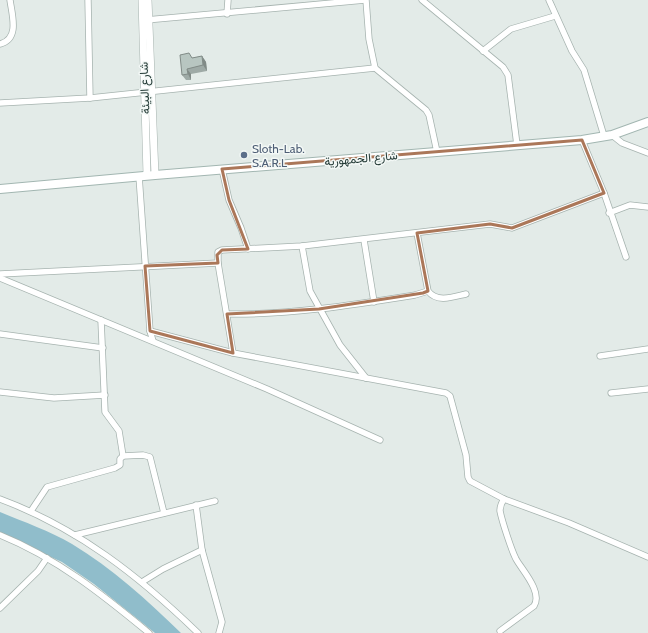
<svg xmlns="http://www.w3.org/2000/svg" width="648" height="633" font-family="Cabin,Vazirmatn,sans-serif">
<rect width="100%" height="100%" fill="#e3ebe8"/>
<path fill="#90bdcb" d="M0 512C24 522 50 531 72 544 112 568 148 601 181 633H155L94 584 62 562 0 534Z"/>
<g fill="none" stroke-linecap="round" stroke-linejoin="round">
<g stroke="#a6b3af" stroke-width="7">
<g id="minor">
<polyline points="88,0 90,98"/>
<polyline points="366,0 369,39 375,68 426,110 429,115 437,152"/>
<polyline points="422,0 503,67 508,75 517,145"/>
<polyline points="549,0 572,51 584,70 604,136"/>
<polyline points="227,14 228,0"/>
<polyline points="146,20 365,0"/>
<path d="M0 44C20 39 12 15 10 0"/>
<polyline points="483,51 511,29 555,16"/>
<polyline points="0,103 90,98 375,68"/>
<polyline points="612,135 622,143 648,153"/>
<polyline points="582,140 604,193 626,257"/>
<polyline points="222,169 229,200 241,228 248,249"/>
<polyline points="139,176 150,331 153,341"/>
<polyline points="609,213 630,205 648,207"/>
<path d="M417 233 428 291C437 303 453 297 466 294"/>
<polyline points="364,240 374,302"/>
<polyline points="302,246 310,291 340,345 366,378"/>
<polyline points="0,274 218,263"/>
<polyline points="0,278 267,389 380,440"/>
<path d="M227 314C290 315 352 305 415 295L428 291"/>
<polyline points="150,331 233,353 446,393 450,396 466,455 468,477 470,481 504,499 569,523 648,557"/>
<polyline points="0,334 103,348"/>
<polyline points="233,353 218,263 218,252 222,250 302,246 490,224 512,228 604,193"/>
<polyline points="600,356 648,349"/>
<polyline points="0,392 54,398 105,395"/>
<polyline points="611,393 648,389"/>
<polyline points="123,456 143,455 150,457 164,513"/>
<path d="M0 499C78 528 139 576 198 633"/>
<polyline points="196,505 202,550 222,622 219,633"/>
<polyline points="31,511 47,487 115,468 120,465 120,459 123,456 119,431 105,412 101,320"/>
<path d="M0 535C57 558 103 595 149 633"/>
<polyline points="75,535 215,501"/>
<polyline points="142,582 163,569 202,550"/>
<polyline points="0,608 38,571 47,558"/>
<path d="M500 631 534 606C543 592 522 570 516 559 511 549 502 521 500 511 500 507 502 502 504 499"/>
</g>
</g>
<g stroke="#a6b3af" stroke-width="8">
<g id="tertiary">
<polyline points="142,0 147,175"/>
<polyline points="148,0 155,175"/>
</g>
</g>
<g stroke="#a2b6b1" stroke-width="10">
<polyline id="secondary" points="0,189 155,175 582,140 612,135 648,122"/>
</g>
<use href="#minor" stroke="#fff" stroke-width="5.5"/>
<use href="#tertiary" stroke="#fff" stroke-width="7"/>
<use href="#secondary" stroke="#fff" stroke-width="8"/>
</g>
<polygon fill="#9eaaa6" points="202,56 206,62 207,71 191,74 191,80 186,80 182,75 192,58"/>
<g fill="#818b87">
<polygon points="202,56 206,62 207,71 203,65"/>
<polygon points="187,69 191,74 191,80 188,74"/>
</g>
<polygon fill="#b8c6c1" stroke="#818b87" points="189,53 192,58 202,56 203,65 187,69 188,74 182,75 180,55"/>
<path fill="none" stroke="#ab7759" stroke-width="3" stroke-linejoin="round" d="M582 140 604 193 512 228 490 224 417 233 428 291 423 293 319 309 227 314 233 353 150 331 145 266 218 263 217 255 222 250 248 249 229 200 222 169Z"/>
<circle fill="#5c6f8a" stroke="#f3f8f6" stroke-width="1.5" cx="244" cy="155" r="4"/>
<g text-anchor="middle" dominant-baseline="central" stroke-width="3" stroke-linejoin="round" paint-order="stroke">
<g font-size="12" fill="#243b37" stroke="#f3f8f6">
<text transform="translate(144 88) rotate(-92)">شارع البيئة</text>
<text transform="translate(361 158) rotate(-5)">شارع الجمهورية</text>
</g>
<g font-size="12" fill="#4e5e75" stroke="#f3f8f6" text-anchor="start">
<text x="252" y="148">Sloth-Lab.<tspan x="252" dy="14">S.A.R.L</tspan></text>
</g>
</g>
</svg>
